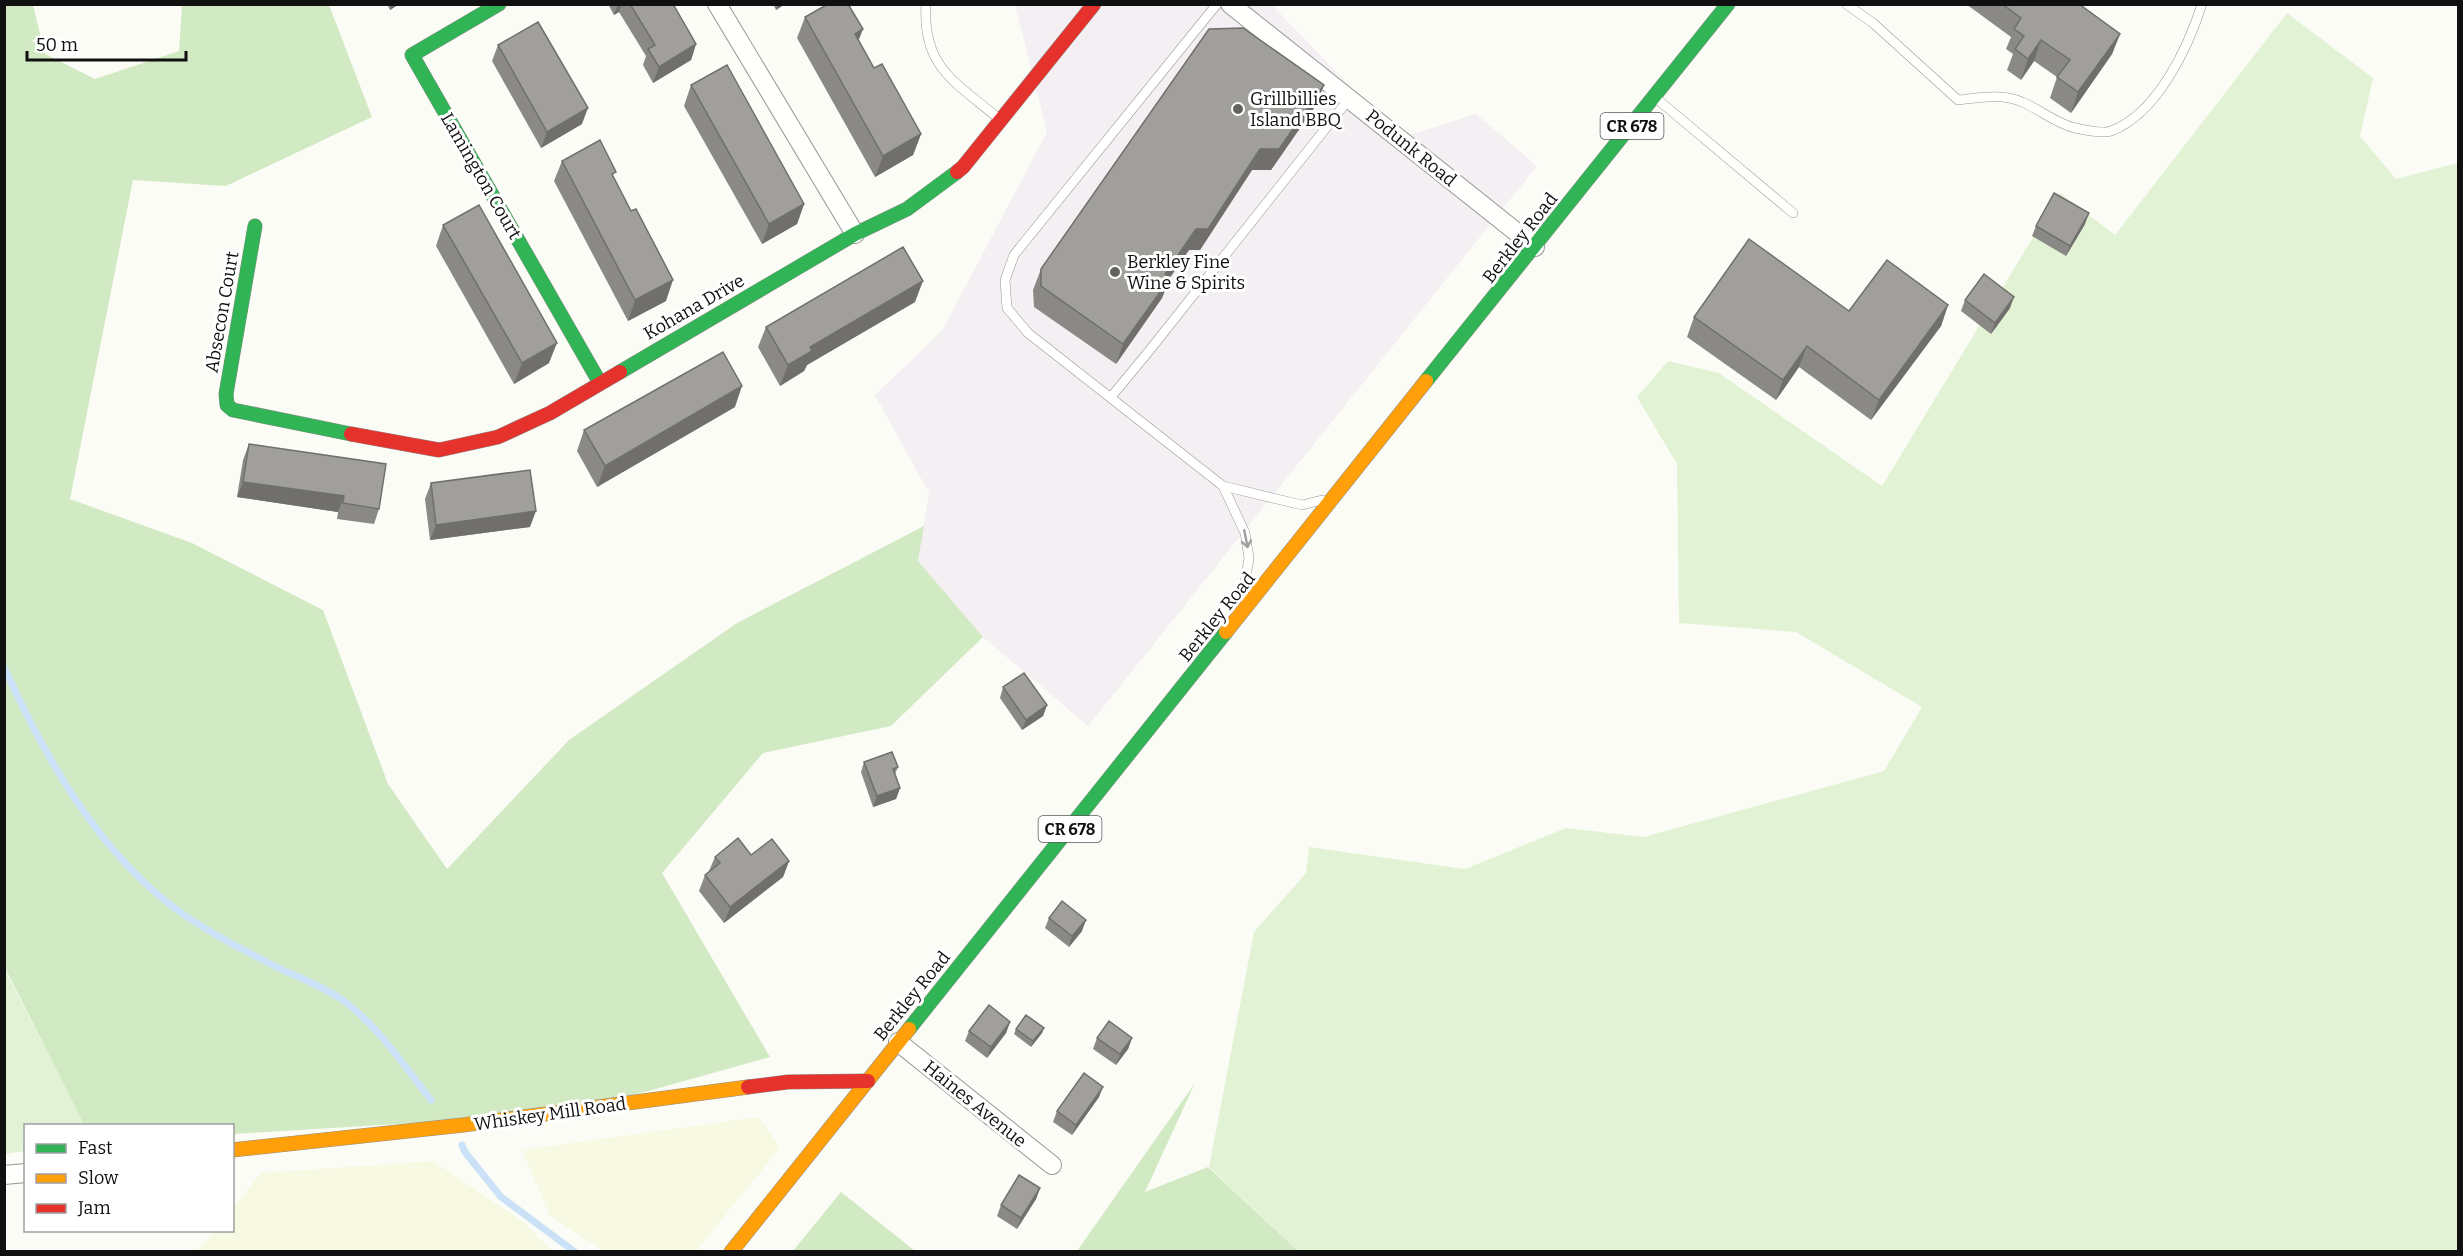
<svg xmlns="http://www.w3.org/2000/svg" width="2463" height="1256" font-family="Bitter,serif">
<rect width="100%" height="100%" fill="#fcfcf6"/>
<polygon fill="#f4eff2" points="1015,5 1272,5 1400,138 1476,114 1537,166 1088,726 983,637 918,561 929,493 875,395 942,331 1047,132"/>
<g fill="#f8f9e2">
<polygon points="759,1117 780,1148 696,1251 604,1251 550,1216 522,1150"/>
<polygon points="433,1161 522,1221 552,1251 197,1251 214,1231 232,1230 233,1208 261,1173"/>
</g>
<g fill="#e2f3d5">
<polygon points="2287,13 2373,78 2360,136 2396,179 2458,163 2458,1251 1298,1251 1209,1167 1254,932 1306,873 1309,847 1465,869 1566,828 1644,837 1884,771 1922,707 1796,632 1679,623 1677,464 1637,397 1668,361 1719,373 1882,486 2060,193 2115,235"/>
<polygon points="4,968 84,1125 26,1126 25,1151 5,1154"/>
</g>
<g fill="#d2eac3">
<polygon points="5,5 33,5 45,54 95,79 179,51 182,5 329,5 372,117 226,186 133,180 70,499 192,543 323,610 388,784 447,869 569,740 737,623 924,526 918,561 983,637 891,726 763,753 662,873 770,1057 566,1114 233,1134 232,1126 84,1125 5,968"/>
<polygon points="1195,1083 1145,1192 1208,1167 1298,1251 1077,1251"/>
<polygon points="841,1192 915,1251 793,1251"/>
</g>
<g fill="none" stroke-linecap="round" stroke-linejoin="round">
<g stroke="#cbe1f7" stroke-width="7">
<path d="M4 667C44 756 99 854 180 912 211 934 249 953 283 970 303 979 326 988 344 1001 379 1027 404 1066 431 1100"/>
<polyline points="462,1145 465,1152 501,1197 575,1252"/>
</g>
<g stroke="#969694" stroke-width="10">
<g id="lane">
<path d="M926 4C922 68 956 82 999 119"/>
<polyline points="1217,4 1014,255 1005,280 1007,308 1028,333 1223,486 1245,533 1249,558 1243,596"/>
<path d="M1846 4 1873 23 1958 100C1978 98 2002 93 2022 102 2039 109 2057 124 2075 128 2084 130 2103 134 2111 131 2157 114 2188 48 2202 4"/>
<polyline points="1657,99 1793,213"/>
<polyline points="1111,397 1149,351 1349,99"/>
<polyline points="1223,486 1302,505 1322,500"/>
</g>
</g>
<g stroke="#969694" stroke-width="20">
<g id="street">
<polyline points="717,4 855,234"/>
<polyline points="1230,4 1535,247"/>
<polyline points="898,1042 1052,1165"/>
<polyline points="4,1175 26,1173"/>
</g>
</g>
<g stroke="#8d8d8a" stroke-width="15">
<g id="fast">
<polyline points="499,4 412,55 600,383"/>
<polyline points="255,226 226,394 227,405 233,410 351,434"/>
<polyline points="620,372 855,234 907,209 957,172"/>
<polyline points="1426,381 1728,4"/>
<polyline points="909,1029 1226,632"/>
</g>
</g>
<g stroke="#8d8d8a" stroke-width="15">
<g id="slow">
<polyline points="1226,632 1426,381"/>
<polyline points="232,1150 463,1125 748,1087"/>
<polyline points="731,1252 909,1029"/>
</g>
</g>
<g stroke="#8d8d8a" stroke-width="15">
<g id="jam">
<polyline points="957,172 963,167 1094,4"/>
<polyline points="351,434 439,450 498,437 550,413 620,372"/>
<polyline points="748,1087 788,1082 868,1081"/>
</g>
</g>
<use href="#lane" stroke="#fffffe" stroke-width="9"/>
<use href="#street" stroke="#fffffe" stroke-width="18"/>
<use href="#fast" stroke="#30b455" stroke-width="14"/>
<use href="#slow" stroke="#ff9f0a" stroke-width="14"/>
<use href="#jam" stroke="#e5322d" stroke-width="14"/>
</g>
<g fill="#8a8985">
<polygon points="387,4 399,4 390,10"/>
<polygon points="608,4 673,4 696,44 691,60 653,83 643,65 646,56 619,12 614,15"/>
<polygon points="773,4 785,4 776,10"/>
<polygon points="1966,4 2079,4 2120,34 2112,54 2071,113 2050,98 2057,77 2034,61 2021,80 2007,70 2013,54 2006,49 2011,37"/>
<polygon points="805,17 859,40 874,68 921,134 913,155 875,177 797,38"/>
<polygon points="498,45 582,124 541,148 492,61"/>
<polygon points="691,85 804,204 797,224 762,244 684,106"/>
<polygon points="1324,85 1316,105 1271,170 1252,170 1200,250 1189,250 1170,278 1162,298 1116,364 1034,307 1033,290 1041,269"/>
<polygon points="562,161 614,178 666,301 628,321 554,181"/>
<polygon points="2085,224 2066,256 2032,236 2036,226"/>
<polygon points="443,225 549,363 514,384 436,246"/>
<polygon points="1965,300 2010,308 1991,334 1961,311"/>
<polygon points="915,302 807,365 804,371 780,386 758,347 766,327"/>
<polygon points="1948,305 1941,326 1871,420 1799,367 1776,400 1687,337 1694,317 1849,311"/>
<polygon points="735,407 597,487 577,451 584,430"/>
<polygon points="249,444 379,509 374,524 337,519 338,512 237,497 243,460"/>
<polygon points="431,483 530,527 430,540 425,499"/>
<polygon points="1003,687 1047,705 1043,716 1022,730 1000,698"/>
<polygon points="864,762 898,767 895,774 900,788 896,799 873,807 861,772"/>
<polygon points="751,855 789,861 783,877 724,923 699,891 705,875 709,871 715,857"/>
<polygon points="1049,918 1082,931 1069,947 1045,928"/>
<polygon points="1010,1022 1006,1033 987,1058 965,1041 969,1031"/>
<polygon points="1044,1028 1042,1033 1031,1047 1014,1034 1016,1029"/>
<polygon points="1097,1038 1132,1038 1128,1049 1116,1065 1093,1049"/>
<polygon points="1099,1097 1072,1135 1053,1122 1057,1111"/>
<polygon points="1040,1188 1036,1199 1017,1229 997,1216 1001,1205"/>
</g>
<g fill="#706f6c">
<polygon points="392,4 399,4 390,10"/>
<polygon points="618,4 622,4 619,12 614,15"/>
<polygon points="778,4 785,4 776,10"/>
<polygon points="863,29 855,50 855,34"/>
<polygon points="2120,34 2112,54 2071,113 2078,92"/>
<polygon points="2041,40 2034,61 2021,80 2028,59"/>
<polygon points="696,44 691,60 653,83 659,67"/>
<polygon points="1324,85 1316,105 1271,170 1252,170 1200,250 1189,250 1157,295 1165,274 1196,229 1260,149"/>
<polygon points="588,108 582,124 541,148 547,132"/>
<polygon points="921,134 913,155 875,177 883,156"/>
<polygon points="804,204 797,224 762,244 769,224"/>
<polygon points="2089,213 2085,224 2066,256 2070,246"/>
<polygon points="1170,278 1162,298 1116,364 1123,344"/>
<polygon points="673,280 666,301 628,321 635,300"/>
<polygon points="923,281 915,302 807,365 804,371 780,386 788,365 810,347"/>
<polygon points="2014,297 2010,308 1991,334 1995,323"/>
<polygon points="1948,305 1941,326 1871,420 1879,400"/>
<polygon points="557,343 549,363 514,384 522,363"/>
<polygon points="1807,346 1799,367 1776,400 1783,380"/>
<polygon points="742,386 735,407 597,487 605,466"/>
<polygon points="243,482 344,496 338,512 237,497"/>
<polygon points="536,511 530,527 430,540 436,525"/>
<polygon points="1047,705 1043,716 1022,730 1026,720"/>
<polygon points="900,788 896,799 873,807 877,796"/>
<polygon points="789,861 783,877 724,923 730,907"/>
<polygon points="1086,920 1082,931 1069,947 1072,936"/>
<polygon points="1010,1022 1006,1033 987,1058 991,1047"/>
<polygon points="1044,1028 1042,1033 1031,1047 1033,1041"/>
<polygon points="1132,1038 1128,1049 1116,1065 1120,1054"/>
<polygon points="1103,1087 1099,1097 1072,1135 1076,1125"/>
<polygon points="1040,1188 1036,1199 1017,1229 1021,1218"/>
</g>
<g fill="#a09f9b" stroke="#706f6c" stroke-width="1.5">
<polygon points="630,4 673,4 696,44 659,67 648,49 655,45"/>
<polygon points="828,4 848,4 863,29 855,34 874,68 882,64 921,134 883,156 805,17"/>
<polygon points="2002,4 2079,4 2120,34 2078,92 2057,77 2070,60 2041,40 2028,59 2015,49 2024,36 2014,29 2021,18"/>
<polygon points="538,22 588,108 547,132 498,45"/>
<polygon points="1243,28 1324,85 1279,149 1260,149 1208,229 1196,229 1165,274 1170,278 1123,344 1041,286 1041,269 1209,29"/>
<polygon points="727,65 804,204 769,224 691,85"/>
<polygon points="600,140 616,172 612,174 631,211 636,209 673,280 635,300 562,161"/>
<polygon points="2054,193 2089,213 2070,246 2036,226"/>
<polygon points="479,205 557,343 522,363 443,225"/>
<polygon points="1749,239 1849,311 1887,260 1948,305 1879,400 1807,346 1783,380 1694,317"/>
<polygon points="903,247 923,281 810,347 812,351 788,365 766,327"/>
<polygon points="1984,274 2014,297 1995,323 1965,300"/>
<polygon points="723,352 742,386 605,466 584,430"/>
<polygon points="249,444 386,464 379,509 343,503 344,496 243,482"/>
<polygon points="530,470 536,511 436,525 431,483"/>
<polygon points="1024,673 1047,705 1026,720 1003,687"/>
<polygon points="892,752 898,767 893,769 900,788 877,796 864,762"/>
<polygon points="738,838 751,855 772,839 789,861 730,907 705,875 720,863 715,857"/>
<polygon points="1062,901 1086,920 1072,936 1049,918"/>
<polygon points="989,1005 1010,1022 991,1047 969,1031"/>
<polygon points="1026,1015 1044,1028 1033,1041 1016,1029"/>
<polygon points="1109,1021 1132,1038 1120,1054 1097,1038"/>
<polygon points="1084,1073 1103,1087 1076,1125 1057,1111"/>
<polygon points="1019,1175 1040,1188 1021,1218 1001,1205"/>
</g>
<defs><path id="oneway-shaft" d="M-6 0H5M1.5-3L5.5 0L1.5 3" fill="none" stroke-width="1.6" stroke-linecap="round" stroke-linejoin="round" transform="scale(1.5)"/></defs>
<use stroke="#9f9f9f" href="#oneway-shaft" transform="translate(1246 539) rotate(79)"/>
<g fill="#636360" stroke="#fff" stroke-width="2">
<circle cx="1238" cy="109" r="6"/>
<circle cx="1115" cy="272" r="6"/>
</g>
<g text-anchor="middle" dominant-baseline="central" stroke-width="6" stroke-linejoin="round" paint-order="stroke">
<g fill="#fff" stroke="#585858" stroke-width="1.5">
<rect x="1600.5" y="113" width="63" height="26" rx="4.5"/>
<rect x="1038.5" y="816" width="63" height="26" rx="4.5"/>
</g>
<g font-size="16" font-weight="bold" fill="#101010">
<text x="1632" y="126">CR 678</text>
<text x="1070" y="829">CR 678</text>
</g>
<g font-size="18" fill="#101010" stroke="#fff" text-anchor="start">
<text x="1250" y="99">Grillbillies<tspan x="1250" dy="21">Island BBQ</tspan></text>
<text x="1127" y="262">Berkley Fine<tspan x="1127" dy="21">Wine &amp; Spirits</tspan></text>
</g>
<g font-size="18" fill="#101010" stroke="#fff">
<text transform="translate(1411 148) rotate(39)">Podunk Road</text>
<text transform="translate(481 176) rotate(60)">Lamington Court</text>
<text transform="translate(1520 238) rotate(-52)">Berkley Road</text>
<text transform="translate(694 307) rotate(-30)">Kohana Drive</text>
<text transform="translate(222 312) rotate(-80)">Absecon Court</text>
<text transform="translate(1217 617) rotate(-51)">Berkley Road</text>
<text transform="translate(912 996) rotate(-51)">Berkley Road</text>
<text transform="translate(975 1104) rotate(39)">Haines Avenue</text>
<text transform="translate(550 1114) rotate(-8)">Whiskey Mill Road</text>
</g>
</g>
<rect width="2463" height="1256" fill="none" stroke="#101010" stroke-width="12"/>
<rect x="24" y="1124" width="210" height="108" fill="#ffffff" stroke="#9f9f9f" stroke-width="1.5"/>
<rect x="36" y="1144" width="30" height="9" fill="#30b455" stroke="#9f9f9f" stroke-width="1.5"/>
<text x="78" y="1154" font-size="18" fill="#101010">Fast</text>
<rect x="36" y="1174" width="30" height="9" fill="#ff9f0a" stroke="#9f9f9f" stroke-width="1.5"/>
<text x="78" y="1184" font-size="18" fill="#101010">Slow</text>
<rect x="36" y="1204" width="30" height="9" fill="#e5322d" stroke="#9f9f9f" stroke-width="1.5"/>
<text x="78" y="1214" font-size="18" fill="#101010">Jam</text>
<path d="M27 51v9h159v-9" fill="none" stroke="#101010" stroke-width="3"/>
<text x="36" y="51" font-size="18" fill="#101010" stroke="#ffffff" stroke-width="4.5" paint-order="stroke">50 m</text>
</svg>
